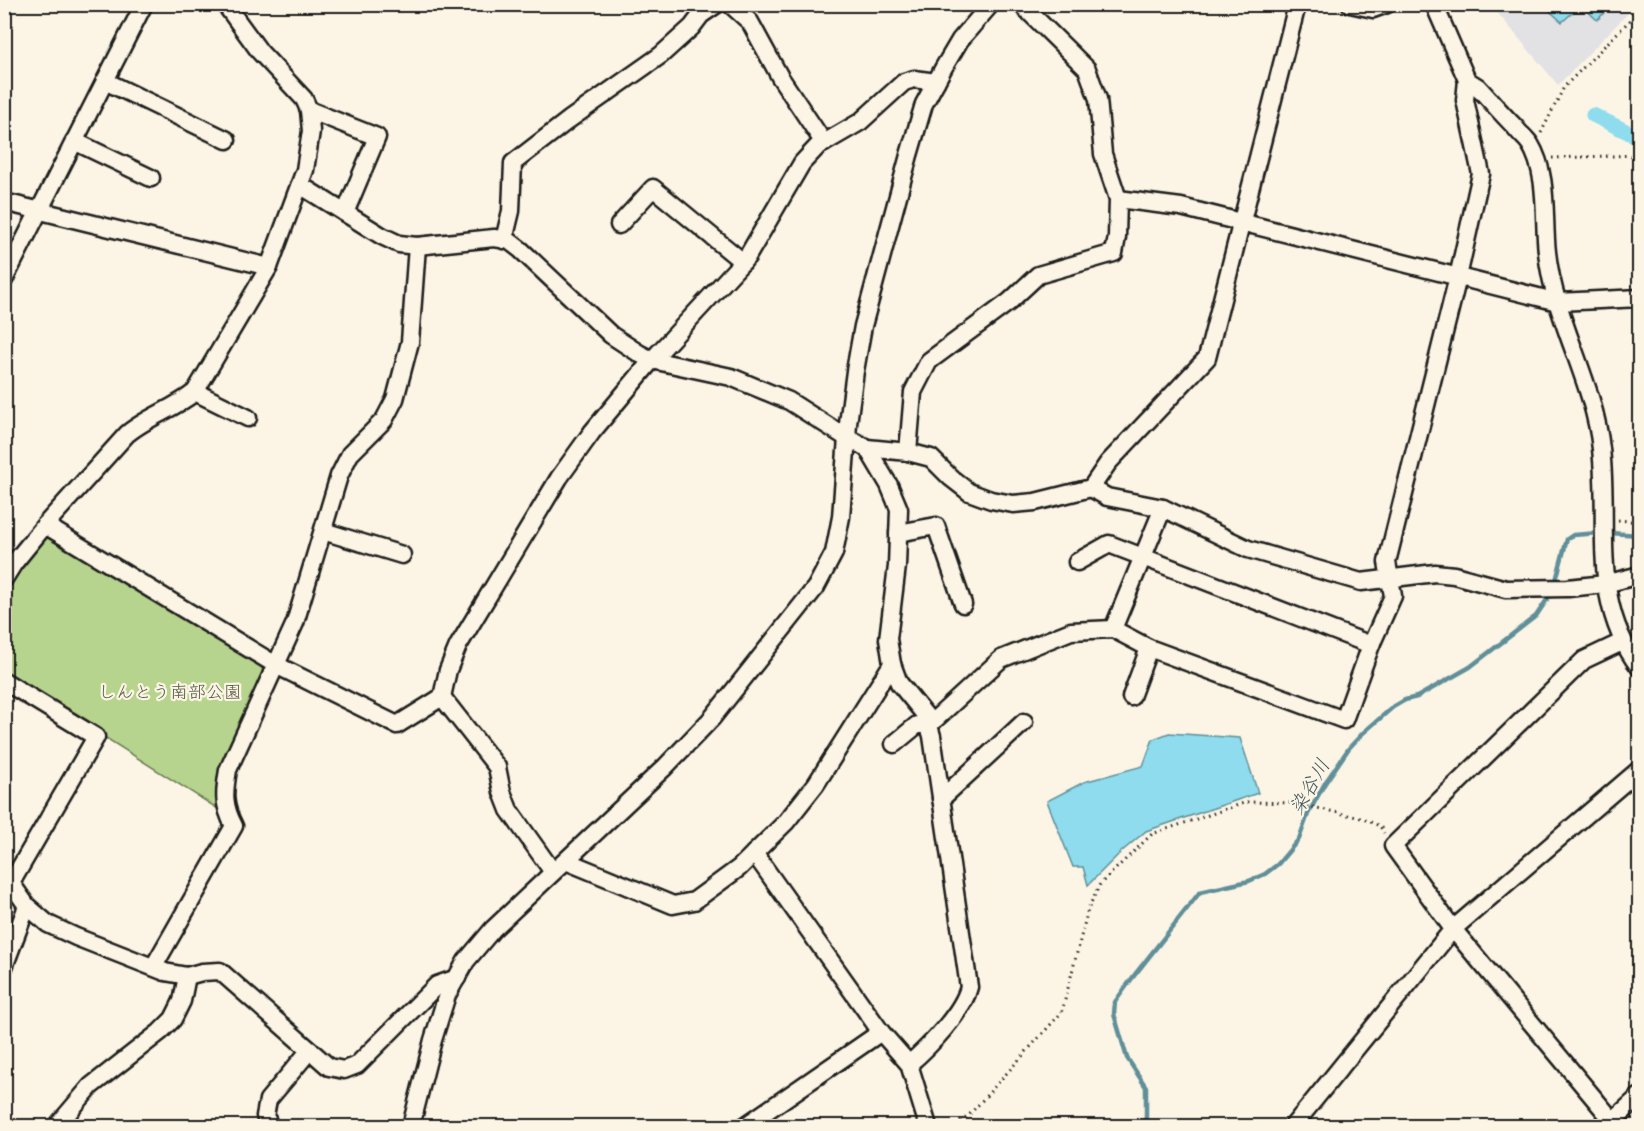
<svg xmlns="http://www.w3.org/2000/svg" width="1644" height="1131" font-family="'Balsamiq Sans','Klee One',sans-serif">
<rect width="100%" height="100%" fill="#fcf5e5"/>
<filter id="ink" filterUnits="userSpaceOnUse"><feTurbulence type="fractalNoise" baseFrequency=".0167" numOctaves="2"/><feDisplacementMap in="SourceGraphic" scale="12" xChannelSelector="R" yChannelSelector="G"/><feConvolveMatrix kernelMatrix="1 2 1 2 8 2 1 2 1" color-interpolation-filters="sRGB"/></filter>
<g filter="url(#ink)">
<polygon fill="#e2e1e4" points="1491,5 1636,5 1558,85"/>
<path fill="#b6d48d" stroke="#697854" stroke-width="1.5" d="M48 534 263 663 262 673C244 716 218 761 218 809L5 674 4 597 10 578 40 537Z"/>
<g fill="#8edced" stroke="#608f99" stroke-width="1.5">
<polygon points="1543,5 1612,5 1597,20 1581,5 1562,22"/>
<polygon points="1169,733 1240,738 1258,793 1146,831 1120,853 1088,885 1083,867 1073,867 1047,801 1084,782 1143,766 1153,739"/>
</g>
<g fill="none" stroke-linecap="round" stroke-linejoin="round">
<g stroke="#608f99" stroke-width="4.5">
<polyline points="1609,533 1640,535"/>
<polyline points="1555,584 1567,539 1573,535 1600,533"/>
<polyline points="1140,1126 1146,1118 1146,1087 1127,1058 1114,1014 1115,1002 1133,977 1200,892 1249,881 1265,874 1278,864 1299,839 1308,814 1325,783 1349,748 1363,733 1393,707 1405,700 1417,697 1470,667 1536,616 1552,592"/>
</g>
<polyline stroke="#8edced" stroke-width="15" points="1593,115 1640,138"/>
<g stroke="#1c1c1c" stroke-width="21">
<g id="minor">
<polyline points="730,4 750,22 780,77 824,143"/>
<polyline points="1350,4 1373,9 1387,4"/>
<path d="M1434 4 1467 80 1478 87C1490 100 1502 114 1515 127 1519 133 1526 138 1530 144 1549 175 1543 218 1547 252 1554 320 1594 381 1601 449 1610 527 1589 601 1640 668"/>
<polyline points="105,81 227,140"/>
<polyline points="309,110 377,137 345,213"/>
<polyline points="74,141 151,178"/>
<polyline points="300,185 382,236 399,244 417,246 494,238 508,240 521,250 611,335 640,354 652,360 731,377 789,401 847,438 867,448 908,452 931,458 951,478 969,492 991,500 1013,504 1035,502 1091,488 1108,463 1207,358 1296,9 1301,4"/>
<polyline points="1118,199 1181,207 1558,302 1640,298"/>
<polyline points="4,202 269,267"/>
<polyline points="619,225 653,188 743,262"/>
<polyline points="504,240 511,211 513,163 570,119 661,55 692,27 701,15 717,4"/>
<polyline points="4,280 144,4"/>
<polyline points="195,392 248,418"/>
<polyline points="867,448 889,485 899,509 897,566 888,639 892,664"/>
<polyline points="908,452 913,392 929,361 1009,302 1038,275 1114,253 1117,237 1118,199 1103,154 1098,99 1087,69 1021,4"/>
<polyline points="1091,488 1107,497 1163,508 1248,549 1361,582 1435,573 1454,575 1506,589 1568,588 1605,584 1640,575"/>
<polyline points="1163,508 1113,629 1149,648 1344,720 1371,645 1393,596 1387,562 1458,277 1481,174 1465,100 1467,80"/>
<polyline points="45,525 276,665 397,725 442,697 497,767 502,792 509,810 553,872"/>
<polyline points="323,531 402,555"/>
<polyline points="898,533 936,526 963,604"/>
<polyline points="1077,562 1109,544 1371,645"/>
<path d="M4 579 14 563 45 525 127 434C147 417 174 409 195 392L269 267 305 170 311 131 309 110 304 99 260 52 225 4"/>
<polyline points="4,681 96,737 11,883"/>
<polyline points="442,697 448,670 458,646 559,478 592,432 652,360 747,257 802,163 817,147 860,122 904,82 914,79 936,82"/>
<polyline points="1131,697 1149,648"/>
<polyline points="894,744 917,725 929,725 1001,659 1071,631 1113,629"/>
<polyline points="941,799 1024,722"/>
<polyline points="754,853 881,1032 909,1064 928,1126"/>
<path d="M566 861 673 905 694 901 739 868 786 822 816 784 892 664 899 683 926 716 932 736 969 987C963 1012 929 1047 909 1064"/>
<polyline points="4,880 11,883 27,906 48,924 76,937 165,972 187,976 202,972 220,971 329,1067 344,1070 357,1065 437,985 457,978"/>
<path d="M154 966 234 826C223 805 224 793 228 770L295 623 339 476 350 454 384 420 395 399 410 342 417 246"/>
<polyline points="4,967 27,906"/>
<polyline points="1613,1121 1453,929 1393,846 1584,660 1622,642"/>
<polyline points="57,1126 91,1086 160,1032 173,1019 182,1001 187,976"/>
<polyline points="270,1126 265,1116 268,1100 310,1050"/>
<polyline points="411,1126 433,1040 447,995 466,961 493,929 665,767 712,718 816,587 834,553 841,517 848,424 855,371 863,326 909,155 924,104 944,67 960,40 991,4"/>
<polyline points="745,1126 881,1032"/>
<polyline points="1293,1126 1453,929 1640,769"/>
<polyline points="1607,1126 1640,1096"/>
</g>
</g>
<g stroke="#1c1c1c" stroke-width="3" stroke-dasharray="1.5 4.5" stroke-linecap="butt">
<polyline points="1541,133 1564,87 1640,10"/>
<polyline points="1552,158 1640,155"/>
<polyline points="1618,520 1640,522"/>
<polyline points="956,1126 969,1115 1062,1012 1088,909 1100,884 1152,834 1247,802 1295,803 1361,818 1380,826 1384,833"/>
</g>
<use href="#minor" stroke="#fcf5e5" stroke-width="16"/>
</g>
</g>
<g text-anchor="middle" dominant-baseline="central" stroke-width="4.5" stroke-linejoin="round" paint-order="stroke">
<g font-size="18" fill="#525c44" stroke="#fcf5e5">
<text x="170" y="692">しんとう南部公園</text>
</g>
<g font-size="20" font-style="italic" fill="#3e565b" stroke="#fcf5e5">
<text transform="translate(1310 787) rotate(-60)">染谷川</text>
</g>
</g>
<rect width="1644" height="1131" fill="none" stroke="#fcf5e5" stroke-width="24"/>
<rect x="12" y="12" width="1620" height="1107" fill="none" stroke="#1c1c1c" stroke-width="2" filter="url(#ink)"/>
</svg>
